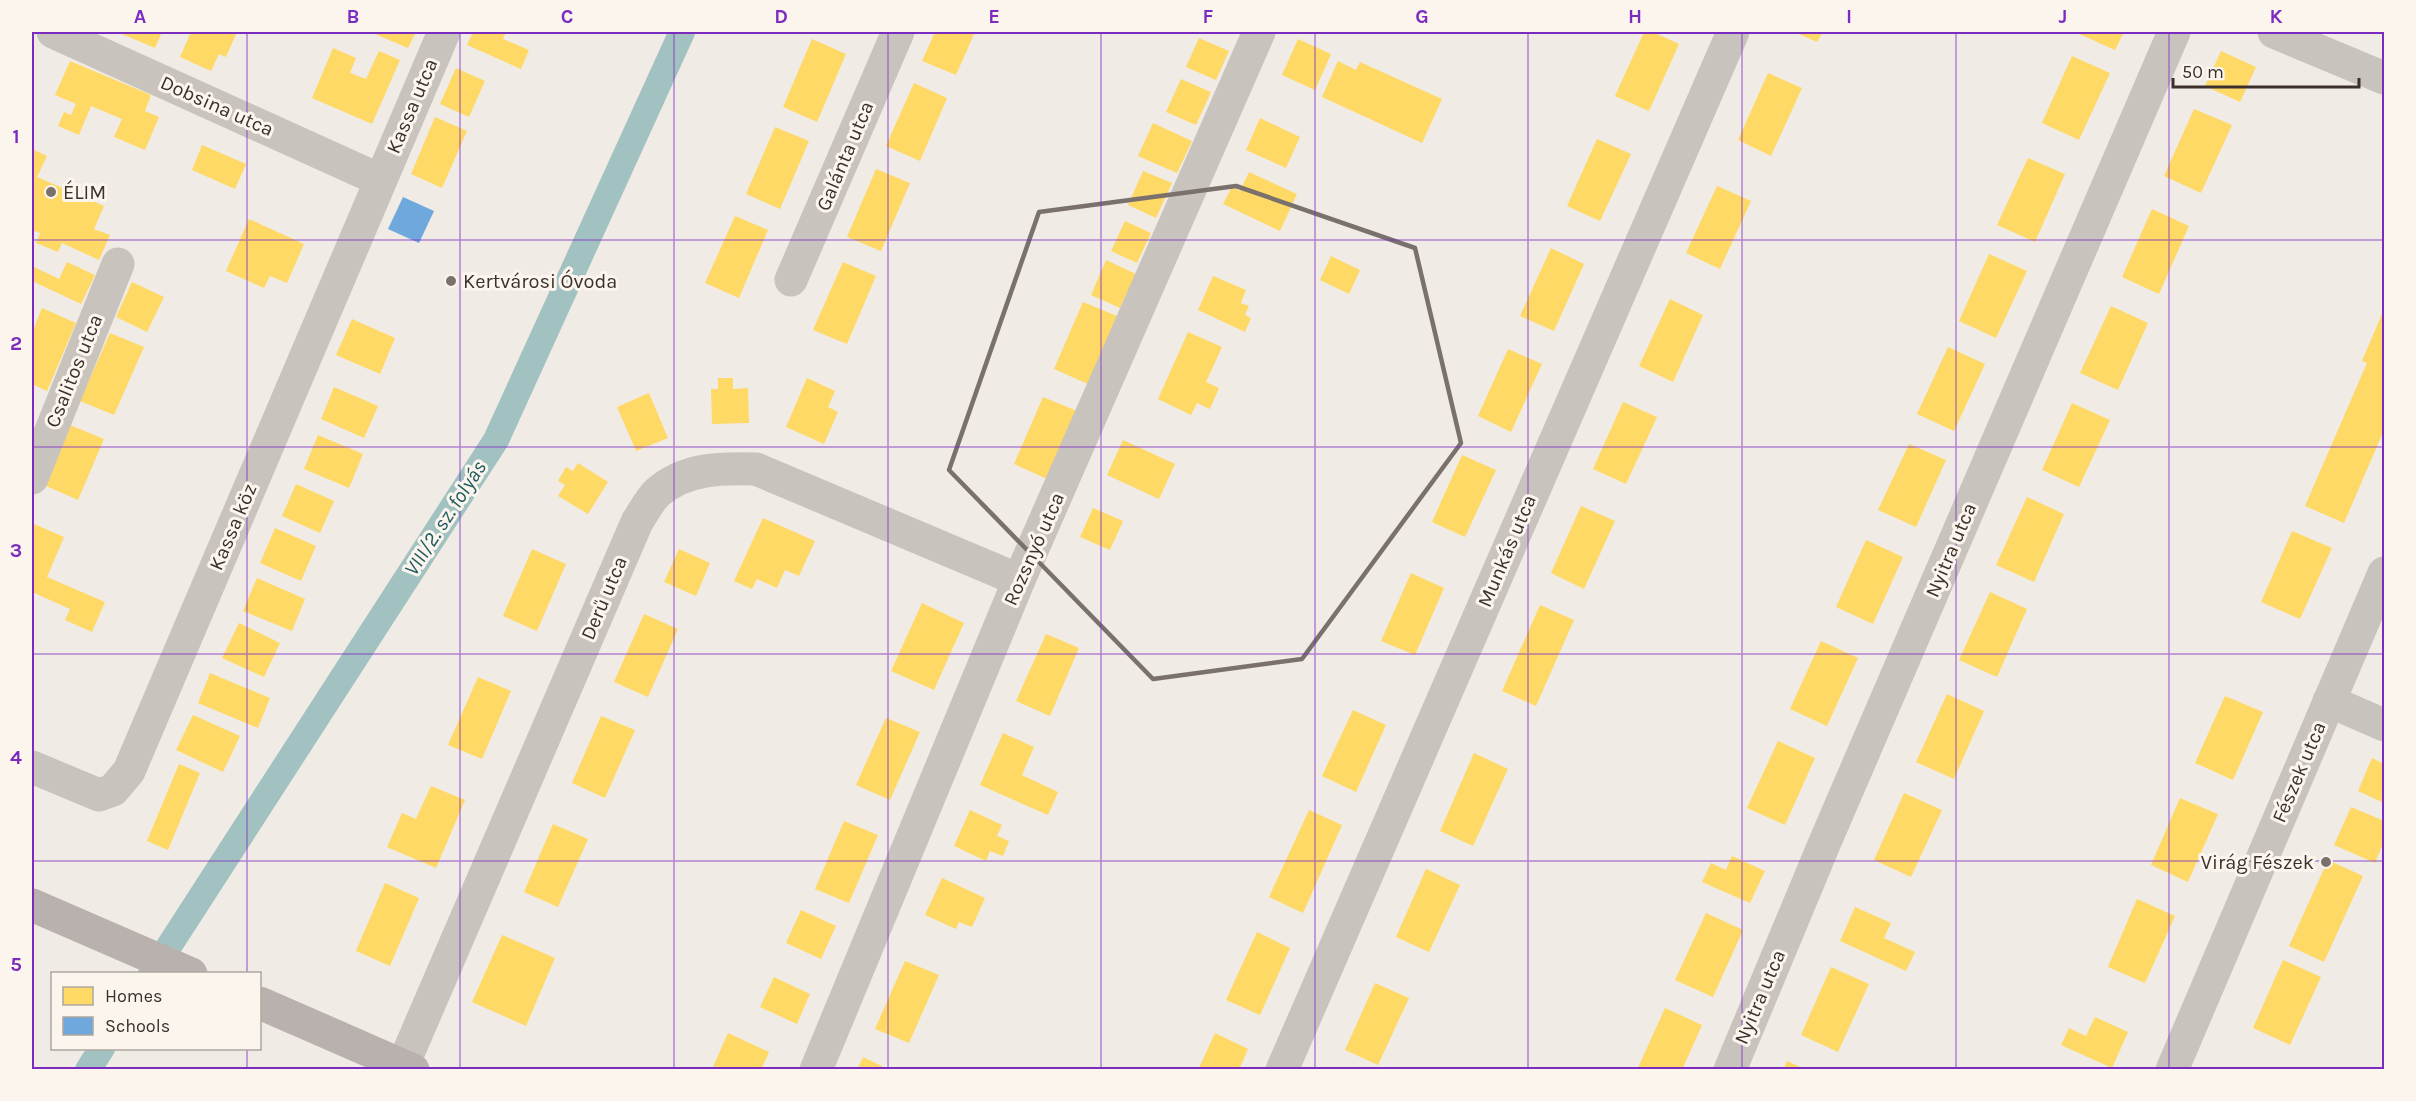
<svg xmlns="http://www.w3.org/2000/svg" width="2416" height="1101" font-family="Karla,sans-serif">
<rect width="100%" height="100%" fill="#f0ebe5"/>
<g fill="#ffd966">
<polygon points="117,32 162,32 155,48"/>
<polygon points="191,32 237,32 226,57 219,54 211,71 180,57"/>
<polygon points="370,32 416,32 408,48"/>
<polygon points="473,32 506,32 503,39 529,50 521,69 467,45"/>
<polygon points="935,32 975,32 956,75 922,61"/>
<polygon points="1644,32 1653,32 1679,44 1649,111 1615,96"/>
<polygon points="1794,32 1823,32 1817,42"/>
<polygon points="2081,32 2124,32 2115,50 2079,34"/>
<polygon points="1199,38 1229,51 1216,80 1186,67"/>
<polygon points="812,39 846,54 817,122 783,107"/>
<polygon points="1298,39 1331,54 1315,90 1282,75"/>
<polygon points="333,48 356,58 350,73 366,79 379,51 400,60 372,124 312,98"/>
<polygon points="2221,51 2256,67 2240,102 2205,86"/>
<polygon points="2072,56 2110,73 2079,140 2042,123"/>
<polygon points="70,61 151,95 145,111 159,117 145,150 114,137 122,119 91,106 79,135 58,126 64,112 71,115 76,104 55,95"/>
<polygon points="1338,61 1356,70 1360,62 1442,99 1422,143 1322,97"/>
<polygon points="456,68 485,81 469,117 440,104"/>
<polygon points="1768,73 1802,88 1771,156 1738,140"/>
<polygon points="1181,79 1211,92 1196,125 1166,112"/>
<polygon points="914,83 947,98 920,161 886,146"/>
<polygon points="2194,109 2232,125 2201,193 2164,176"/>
<polygon points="435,117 467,131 442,188 411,174"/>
<polygon points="1260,118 1300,137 1286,168 1246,150"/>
<polygon points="1153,123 1192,141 1177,173 1138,156"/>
<polygon points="775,127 809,141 780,209 746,194"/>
<polygon points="1597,139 1631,154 1600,221 1567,206"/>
<polygon points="202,145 246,164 235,189 192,170"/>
<polygon points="32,149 47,156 37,177 104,206 94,229 110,235 99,260 62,243 58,252 36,243 40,233 32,230"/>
<polygon points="2028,158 2065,174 2035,242 1997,225"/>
<polygon points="876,169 910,183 881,251 847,237"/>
<polygon points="1143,171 1172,183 1156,218 1128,205"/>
<polygon points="1249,172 1297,194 1280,231 1223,204 1232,187 1240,191"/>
<polygon points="1717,186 1751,201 1720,269 1686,253"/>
<polygon points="2152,209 2189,226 2159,294 2122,277"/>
<polygon points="735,216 768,230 739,298 705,283"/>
<polygon points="249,219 304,244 287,283 270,276 264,288 226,271"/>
<polygon points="1125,221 1151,233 1137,263 1111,251"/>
<polygon points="1551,248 1584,264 1554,331 1520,316"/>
<polygon points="1989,254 2027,271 1996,338 1959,321"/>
<polygon points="1331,256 1360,270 1349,294 1320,280"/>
<polygon points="1106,260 1136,274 1120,308 1091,295"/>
<polygon points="67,262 95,275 81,304 32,281 32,266 59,279"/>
<polygon points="843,262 876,276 847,344 813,330"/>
<polygon points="1213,276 1246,290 1241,303 1249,306 1245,315 1251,318 1245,332 1198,310"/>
<polygon points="132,282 164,297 147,332 116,317"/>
<polygon points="1670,299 1703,315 1673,382 1639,366"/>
<polygon points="1083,302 1117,316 1088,384 1054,369"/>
<polygon points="2111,306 2148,323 2118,390 2080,373"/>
<polygon points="42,308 76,323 47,391 32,384 32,333"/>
<polygon points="2384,309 2384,430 2344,523 2305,506 2367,363 2362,361"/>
<polygon points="352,319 395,338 380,374 336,355"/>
<polygon points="1188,332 1222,347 1206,382 1219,388 1210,409 1197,403 1191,415 1158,399"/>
<polygon points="110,333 144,347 114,415 80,401"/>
<polygon points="1948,347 1985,364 1954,431 1917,414"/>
<polygon points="1508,349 1542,364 1511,432 1478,416"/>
<polygon points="718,378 733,378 733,389 748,388 749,423 712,424 711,389 718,389"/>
<polygon points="807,378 835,391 828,407 838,412 824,444 786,427"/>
<polygon points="334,387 378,406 364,438 321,419"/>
<polygon points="649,393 668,438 636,451 617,407"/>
<polygon points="1043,397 1077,411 1047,479 1014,464"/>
<polygon points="1623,402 1657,417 1626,484 1593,469"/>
<polygon points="2072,403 2110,420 2079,487 2042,470"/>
<polygon points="70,425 104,439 78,500 44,485"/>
<polygon points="318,435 363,454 349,488 304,469"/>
<polygon points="1123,440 1175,464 1159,499 1107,475"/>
<polygon points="1909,444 1946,460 1916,527 1878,510"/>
<polygon points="1462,455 1496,470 1465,537 1432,522"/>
<polygon points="578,463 608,482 588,514 558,496 565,485 558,481 566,467 573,471"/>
<polygon points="296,484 334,501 320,533 282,516"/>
<polygon points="2027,497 2064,514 2034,582 1996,565"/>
<polygon points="1581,506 1615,521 1584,589 1551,573"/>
<polygon points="1093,508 1123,521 1110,550 1080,537"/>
<polygon points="763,518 815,541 799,576 785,570 777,588 757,579 752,589 734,581"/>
<polygon points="32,523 64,537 47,577 105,602 92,632 65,620 70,609 32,592"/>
<polygon points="275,528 316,546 301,581 260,563"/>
<polygon points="2292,531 2332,548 2300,619 2261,602"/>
<polygon points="1866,540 1903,557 1873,624 1836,607"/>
<polygon points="532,549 566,564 537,631 503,616"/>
<polygon points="679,549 710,563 696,596 664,582"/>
<polygon points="1411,573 1444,588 1415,655 1381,641"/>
<polygon points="257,578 305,599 292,631 243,611"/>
<polygon points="1990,592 2027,609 1997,677 1959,660"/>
<polygon points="922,603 964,623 934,690 891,671"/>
<polygon points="1540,605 1574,620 1536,706 1502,691"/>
<polygon points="644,614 678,629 648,697 614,682"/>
<polygon points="239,623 280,643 264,677 222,658"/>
<polygon points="1046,634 1079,648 1050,716 1016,701"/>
<polygon points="1821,641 1858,658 1827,726 1790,709"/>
<polygon points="210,673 270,698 258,728 198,703"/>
<polygon points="478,677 511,691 482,759 448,745"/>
<polygon points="1947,694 1984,711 1954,779 1916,762"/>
<polygon points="2225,696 2263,712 2233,780 2195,763"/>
<polygon points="1353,710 1386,725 1356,792 1322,776"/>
<polygon points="193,715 240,736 223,772 176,750"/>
<polygon points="601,716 635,730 605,798 572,783"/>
<polygon points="886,718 920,732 890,800 856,785"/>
<polygon points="1003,733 1034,747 1022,775 1058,792 1048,815 980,785"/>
<polygon points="1778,741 1815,758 1785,825 1747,808"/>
<polygon points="1474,753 1508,769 1473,846 1440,831"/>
<polygon points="2372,758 2384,764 2384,803 2358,791"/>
<polygon points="179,764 200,773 168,850 147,841"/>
<polygon points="431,786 465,800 436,868 387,847 402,813 416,819"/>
<polygon points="1904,793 1942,810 1911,877 1874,860"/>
<polygon points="2180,798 2218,814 2188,882 2151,865"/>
<polygon points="2351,807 2384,821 2384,841 2375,863 2334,845"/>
<polygon points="970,810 1002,825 997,836 1009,841 1003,856 990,851 986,861 954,846"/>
<polygon points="1309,810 1342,825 1303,913 1269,897"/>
<polygon points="844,821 878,835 849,903 815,889"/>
<polygon points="553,824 588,839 558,907 524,892"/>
<polygon points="1732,856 1765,871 1750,903 1702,882 1711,863 1726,870"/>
<polygon points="2328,860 2363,876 2324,962 2289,946"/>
<polygon points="1426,869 1460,885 1429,952 1396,937"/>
<polygon points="942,878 985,898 972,927 959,922 956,929 925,915"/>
<polygon points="385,883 419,898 390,966 356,951"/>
<polygon points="2137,899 2175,916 2145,983 2108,967"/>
<polygon points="1855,907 1891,923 1884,938 1915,952 1906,971 1840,941"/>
<polygon points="801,910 836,926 821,959 786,943"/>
<polygon points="1706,913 1743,930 1713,997 1675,980"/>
<polygon points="1257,932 1290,948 1260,1015 1226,1000"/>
<polygon points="502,935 555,958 526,1026 472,1002"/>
<polygon points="2283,960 2321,977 2290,1045 2253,1028"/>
<polygon points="905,961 939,975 909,1043 875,1029"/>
<polygon points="1831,967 1869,984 1838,1052 1801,1035"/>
<polygon points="774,977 810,994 797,1024 760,1007"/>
<polygon points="1375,983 1409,998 1378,1065 1345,1050"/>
<polygon points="1665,1008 1702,1025 1682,1070 1637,1070"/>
<polygon points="2095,1017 2128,1032 2112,1068 2061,1045 2069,1028 2086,1036"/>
<polygon points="728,1033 769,1052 761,1070 718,1070 713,1067"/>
<polygon points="1215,1033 1248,1049 1239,1070 1198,1070"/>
<polygon points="863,1057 890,1070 857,1070"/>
<polygon points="1787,1061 1807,1070 1783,1070"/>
</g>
<polygon fill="#6fa8dc" points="403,197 434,211 419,243 388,229"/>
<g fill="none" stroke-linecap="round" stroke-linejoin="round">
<g stroke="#a1c2c1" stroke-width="26">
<polyline points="151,974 496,440 682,32"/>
<polyline points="88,1070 102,1048"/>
</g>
<g stroke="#c9c3be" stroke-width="33">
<polyline points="53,32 380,180"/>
<polyline points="2274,32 2384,78"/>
<polyline points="791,280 898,32"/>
<polyline points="32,478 118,264"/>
<polyline points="2329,701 2384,725"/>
<polyline points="32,767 99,795 113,790 129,771 444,32"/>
<path d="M403 1065 637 522C643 513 650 499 658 492 686 468 721 468 756 469L1019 580"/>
<polyline points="816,1070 1019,580 1259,32"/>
<polyline points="1282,1070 1733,32"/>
<polyline points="1730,1070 1825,842 2174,32"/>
<polyline points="2172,1070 2384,573"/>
</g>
<g stroke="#b8b1ad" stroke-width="33">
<polyline points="32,905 191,974"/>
<polyline points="260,1003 413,1070"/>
</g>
</g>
<path fill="none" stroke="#7a716c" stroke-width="4.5" stroke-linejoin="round" d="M1236 186 1415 248 1461 443 1302 659 1153 679 949 470 1039 212Z"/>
<path fill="none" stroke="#7b2cbf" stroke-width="1.5" stroke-opacity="0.55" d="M247 32V974M460 32V1070M674 32V1070M888 32V1070M1101 32V1070M1315 32V1070M1528 32V1070M1742 32V1070M1956 32V1070M2169 32V1070M32 240H2384M32 447H2384M32 654H2384M32 861H2384M247 1048V1070"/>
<g fill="#7a716c" stroke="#fbf5ee" stroke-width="2">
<circle cx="51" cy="192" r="6"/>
<circle cx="451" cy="281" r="6"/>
<circle cx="2326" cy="862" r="6"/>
</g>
<g text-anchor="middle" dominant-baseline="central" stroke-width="6" stroke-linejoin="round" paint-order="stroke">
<g font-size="20" fill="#3b302b" stroke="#fbf5ee">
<text transform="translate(217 106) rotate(24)">Dobsina utca</text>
<text transform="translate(412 106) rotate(-67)">Kassa utca</text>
<text transform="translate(845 156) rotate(-67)">Galánta utca</text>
<text transform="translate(74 371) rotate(-68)">Csalitos utca</text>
<text transform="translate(233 527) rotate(-67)">Kassa köz</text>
<text transform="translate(1034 549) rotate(-66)">Rozsnyó utca</text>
<text transform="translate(1951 550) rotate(-67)">Nyitra utca</text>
<text transform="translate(1507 551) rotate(-67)">Munkás utca</text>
<text transform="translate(604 598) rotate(-67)">Derű utca</text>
<text transform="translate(2299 772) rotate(-67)">Fészek utca</text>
<text transform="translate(1760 997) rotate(-67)">Nyitra utca</text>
</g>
<g font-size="20" fill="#3b302b" stroke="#fbf5ee" text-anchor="start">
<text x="63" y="192">ÉLIM</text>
<text x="463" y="281">Kertvárosi Óvoda</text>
<text x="2314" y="862" text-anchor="end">Virág Fészek</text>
</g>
<g font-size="21" font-style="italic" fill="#1f5a5e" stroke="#fbf5ee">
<text transform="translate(445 518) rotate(-57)">VIII/2. sz. folyás</text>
</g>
</g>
<rect width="2416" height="1101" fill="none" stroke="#fbf5ee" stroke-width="66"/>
<rect x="51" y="972" width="210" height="78" fill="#fbf5ee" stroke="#aea6a0" stroke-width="1.5"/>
<rect x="63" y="987" width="30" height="18" fill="#ffd966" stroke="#aea6a0" stroke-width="1.5"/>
<text x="105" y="1002" font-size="18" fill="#3b302b">Homes</text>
<rect x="63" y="1017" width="30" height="18" fill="#6fa8dc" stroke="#aea6a0" stroke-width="1.5"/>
<text x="105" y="1032" font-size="18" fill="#3b302b">Schools</text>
<path d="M2173 78v9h186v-9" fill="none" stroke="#3b302b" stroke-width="3"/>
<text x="2182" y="78" font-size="18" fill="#3b302b" stroke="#fbf5ee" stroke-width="4.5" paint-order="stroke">50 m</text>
<rect x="33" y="33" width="2350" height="1035" fill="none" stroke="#7b2cbf" stroke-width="2"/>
<g font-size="20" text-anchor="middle" font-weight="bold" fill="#7b2cbf">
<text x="140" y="23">A</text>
<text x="353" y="23">B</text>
<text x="567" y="23">C</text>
<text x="781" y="23">D</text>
<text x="994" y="23">E</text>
<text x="1208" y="23">F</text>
<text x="1422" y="23">G</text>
<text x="1635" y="23">H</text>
<text x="1849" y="23">I</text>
<text x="2063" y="23">J</text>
<text x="2276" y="23">K</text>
<text x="16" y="143">1</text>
<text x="16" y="350">2</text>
<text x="16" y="557">3</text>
<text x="16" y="764">4</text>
<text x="16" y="971">5</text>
</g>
</svg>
